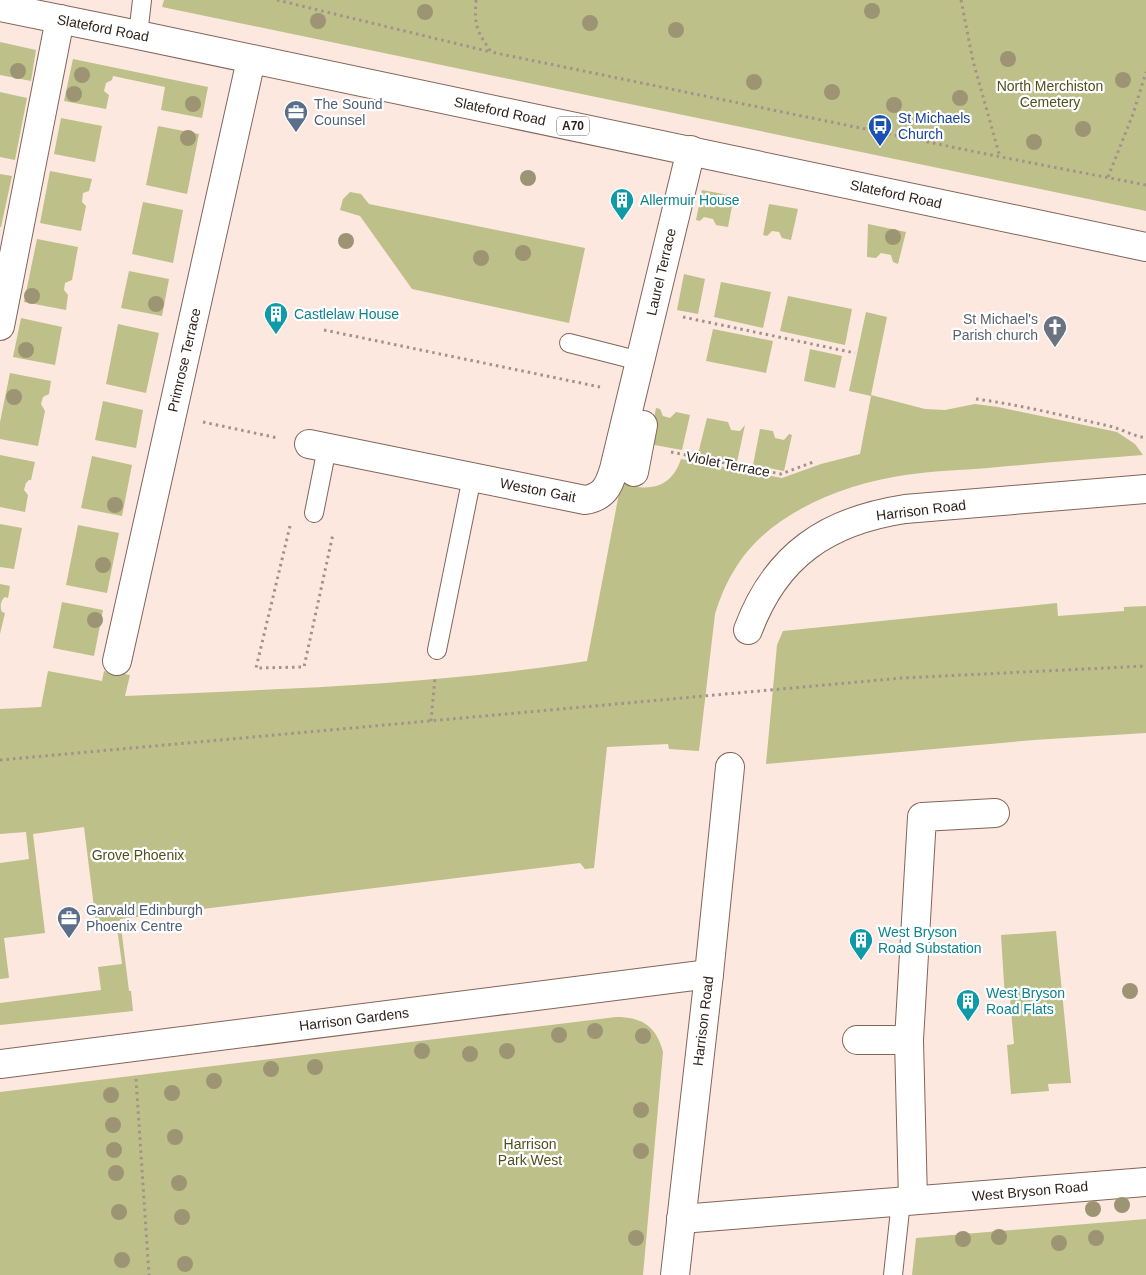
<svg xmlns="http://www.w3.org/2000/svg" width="1146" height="1275" font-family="Helvetica,sans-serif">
<rect width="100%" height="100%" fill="#fce8df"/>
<g fill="#bdc089">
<polygon points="164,0 1146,0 1146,211 162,7"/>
<polygon points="0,42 36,50 31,81 0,75"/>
<polygon points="73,59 208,87 202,118 161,110 165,87 113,76 112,80 106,83 104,91 109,95 106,109 64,101"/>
<polygon points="0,92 27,98 15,160 0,157"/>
<polygon points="61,118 102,126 95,162 54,154"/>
<polygon points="158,126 199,134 187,194 146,185"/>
<polygon points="50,171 92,179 89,191 83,193 82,202 86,206 81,231 40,223"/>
<polygon points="0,174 12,176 1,227 0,227"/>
<polygon points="702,190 734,196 728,227 716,225 713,219 704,217 700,221 696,220"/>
<polygon points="350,192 361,194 369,204 585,248 569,323 412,289 360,216 340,210 343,199"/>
<polygon points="143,202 183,210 173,263 132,254"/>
<polygon points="769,204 798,209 791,240 782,238 779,232 772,231 767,236 763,235"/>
<polygon points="868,224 906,232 898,264 893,262 891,255 881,253 876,258 867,257"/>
<polygon points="37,239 78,247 72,280 65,283 64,290 68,295 66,310 24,302"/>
<polygon points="129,271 169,279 162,316 121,308"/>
<polygon points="684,274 705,279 698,314 677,310"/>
<polygon points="721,282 771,292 763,328 714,317"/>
<polygon points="788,296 852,309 845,345 780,331"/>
<path d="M866 312 887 317 871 395 925 409 945 410 975 404 998 407 1117 432 1135 444 1143 455C1091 459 1040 463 988 468 961 470 932 471 905 475 844 484 768 513 735 569 726 583 720 598 715 614L699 751 669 749 668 744 607 747 594 868 585 869 580 863 120 919 129 991H131L133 1011 0 1025V1003L101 990 98 967 122 964 116 921 96 923 84 827 33 834 45 933 4 938 9 978 0 979V863L29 859 26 832 0 834V709L41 707 48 671 102 681 104 671 130 675 125 696C280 689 434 685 587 661L621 483C648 492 671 489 681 459L782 478 821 464 860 454 871 396 849 391Z"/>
<polygon points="21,318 62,327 55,365 13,357"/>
<polygon points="118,324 159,333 146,393 106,384"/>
<polygon points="713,329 773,341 766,373 706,361"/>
<polygon points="810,349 842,356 835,388 804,381"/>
<polygon points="10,373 51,381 49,394 43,397 41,404 45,411 38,446 0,439 0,422"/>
<polygon points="103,401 143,410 136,448 95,440"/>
<polygon points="656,408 660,409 663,416 670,418 676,412 690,415 682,450 649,444"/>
<polygon points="707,418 728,422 731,430 740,431 745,425 737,462 698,454"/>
<polygon points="760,429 773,431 775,438 784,440 789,434 792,435 784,471 753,465"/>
<polygon points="0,455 35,462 31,480 29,480 26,483 24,490 28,495 25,512 0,507"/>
<polygon points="92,456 132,465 122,516 81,508"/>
<polygon points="0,524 22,528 14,569 0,567"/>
<polygon points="78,525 119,533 107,593 66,585"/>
<path d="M0 584 10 586 8 598 5 597C0 601 0 607 2 612L5 613 0 634Z"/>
<polygon points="62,602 103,610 94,656 53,648"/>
<polygon points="1057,603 1058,616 1124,611 1124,607 1146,606 1146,733 1034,740 766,764 777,645 783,631"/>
<polygon points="1056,931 1071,1083 1048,1084 1049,1091 1011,1094 1007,1045 1014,1044 1010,999 1005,999 1001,935"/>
<path d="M616 1017C642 1017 656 1026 663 1052L643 1275H0V1092Z"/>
<polygon points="1146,1219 1146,1275 912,1275 916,1238"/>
</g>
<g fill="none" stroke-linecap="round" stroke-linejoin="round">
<g stroke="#826559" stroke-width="20">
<g id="lane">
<polyline points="138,35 142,0"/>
<polyline points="569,343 640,361"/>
<polyline points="314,513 327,448"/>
<polyline points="437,650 472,477"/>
<polyline points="893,1275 901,1201"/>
</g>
</g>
<g stroke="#826559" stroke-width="30">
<g id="street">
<polyline points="0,326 60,19"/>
<path d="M309 444 585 500C604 497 609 486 614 469L691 150"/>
<polyline points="634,472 643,425"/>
<polyline points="117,661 251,60"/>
<polyline points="857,1040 909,1040"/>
<polyline points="0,1064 709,974"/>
<polyline points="913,1200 909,1040 922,817 995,813"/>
<polyline points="681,1219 1146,1182"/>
</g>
</g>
<g stroke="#826559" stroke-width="30">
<g id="secondary">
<path d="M748 630C776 555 827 521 905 509L1146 489"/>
<polyline points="675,1275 709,974 730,767"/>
</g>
</g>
<g stroke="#826559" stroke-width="30">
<polyline id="primary" points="0,7 138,35 1146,247"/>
</g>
<g stroke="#a3928b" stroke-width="3" stroke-dasharray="2.5 4" stroke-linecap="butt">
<polyline points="277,0 491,52"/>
<path d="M476 0C474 26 477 31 491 52L1001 157 1146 185"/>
<polyline points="961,0 973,61 1000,157"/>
<polyline points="1108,177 1133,114 1146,72"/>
<polyline points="683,317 855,353"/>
<polyline points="324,330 600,387"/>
<path d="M976 399C1021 405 1065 416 1109 426 1122 429 1133 436 1146 438"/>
<polyline points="203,422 278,438"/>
<polyline points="671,452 781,474 816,461"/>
<polyline points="290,526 256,668 304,667 333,534"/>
<polyline points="431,721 435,677"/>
<polyline points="0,760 902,678 1146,666"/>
<polyline points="136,1079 149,1275"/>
</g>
<use href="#lane" stroke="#fff" stroke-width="18"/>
<use href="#street" stroke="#fff" stroke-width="28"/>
<use href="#secondary" stroke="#fff" stroke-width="28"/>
<use href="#primary" stroke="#fff" stroke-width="28"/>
</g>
<g fill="#9d9474">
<circle cx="872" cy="11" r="8"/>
<circle cx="425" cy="12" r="8"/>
<circle cx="318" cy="21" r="8"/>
<circle cx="590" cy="23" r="8"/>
<circle cx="676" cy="30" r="8"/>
<circle cx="1008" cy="59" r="8"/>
<circle cx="18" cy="71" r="8"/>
<circle cx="82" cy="75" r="8"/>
<circle cx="1123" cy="80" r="8"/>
<circle cx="754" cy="82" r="8"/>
<circle cx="832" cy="92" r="8"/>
<circle cx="74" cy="94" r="8"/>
<circle cx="960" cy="98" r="8"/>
<circle cx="193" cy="104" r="8"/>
<circle cx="894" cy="105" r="8"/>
<circle cx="1083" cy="129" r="8"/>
<circle cx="188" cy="138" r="8"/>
<circle cx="1034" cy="142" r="8"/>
<circle cx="528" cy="178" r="8"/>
<circle cx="893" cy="237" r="8"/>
<circle cx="346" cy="241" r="8"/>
<circle cx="523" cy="253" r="8"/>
<circle cx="481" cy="258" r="8"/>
<circle cx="32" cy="296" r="8"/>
<circle cx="156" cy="304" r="8"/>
<circle cx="26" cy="350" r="8"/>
<circle cx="14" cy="397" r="8"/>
<circle cx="115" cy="505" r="8"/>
<circle cx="103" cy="565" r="8"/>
<circle cx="95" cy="620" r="8"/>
<circle cx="1130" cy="991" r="8"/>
<circle cx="595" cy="1031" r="8"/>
<circle cx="559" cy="1035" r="8"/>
<circle cx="643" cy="1036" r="8"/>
<circle cx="422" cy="1051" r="8"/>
<circle cx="507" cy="1051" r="8"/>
<circle cx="470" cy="1054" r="8"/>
<circle cx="315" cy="1067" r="8"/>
<circle cx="271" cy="1069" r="8"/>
<circle cx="214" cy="1081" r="8"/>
<circle cx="172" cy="1093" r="8"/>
<circle cx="111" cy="1095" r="8"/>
<circle cx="641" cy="1110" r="8"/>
<circle cx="113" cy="1125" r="8"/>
<circle cx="175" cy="1137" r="8"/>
<circle cx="114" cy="1150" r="8"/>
<circle cx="641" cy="1151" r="8"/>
<circle cx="116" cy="1173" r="8"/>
<circle cx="179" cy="1183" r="8"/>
<circle cx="1122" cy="1205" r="8"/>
<circle cx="1093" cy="1209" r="8"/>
<circle cx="119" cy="1212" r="8"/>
<circle cx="182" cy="1217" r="8"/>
<circle cx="999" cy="1237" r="8"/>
<circle cx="636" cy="1238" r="8"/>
<circle cx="1096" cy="1238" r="8"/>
<circle cx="963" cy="1239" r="8"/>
<circle cx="1059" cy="1243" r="8"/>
<circle cx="122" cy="1260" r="8"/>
<circle cx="185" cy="1264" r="8"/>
</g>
<defs>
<g id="office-pin" transform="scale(1.25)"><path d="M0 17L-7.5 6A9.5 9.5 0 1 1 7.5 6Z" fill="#5c6f8a" stroke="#fff"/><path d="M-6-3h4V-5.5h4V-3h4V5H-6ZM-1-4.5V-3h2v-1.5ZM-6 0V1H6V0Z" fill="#fff"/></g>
<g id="bus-pin" transform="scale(1.25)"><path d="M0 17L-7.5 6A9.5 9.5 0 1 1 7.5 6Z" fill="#1a4fb4" stroke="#fff"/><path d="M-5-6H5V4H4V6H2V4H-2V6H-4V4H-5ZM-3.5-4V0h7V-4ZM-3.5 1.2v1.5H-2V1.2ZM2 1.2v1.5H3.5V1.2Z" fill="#fff"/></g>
<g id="building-pin" transform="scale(1.25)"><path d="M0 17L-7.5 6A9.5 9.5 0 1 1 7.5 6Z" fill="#0f9aa8" stroke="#fff"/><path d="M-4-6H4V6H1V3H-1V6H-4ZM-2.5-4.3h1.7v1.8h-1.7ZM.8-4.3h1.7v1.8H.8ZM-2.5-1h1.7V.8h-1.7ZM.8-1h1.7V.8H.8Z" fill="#fff"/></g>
<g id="church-pin" transform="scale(1.25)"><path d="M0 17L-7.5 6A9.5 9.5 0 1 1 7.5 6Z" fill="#6b7280" stroke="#fff"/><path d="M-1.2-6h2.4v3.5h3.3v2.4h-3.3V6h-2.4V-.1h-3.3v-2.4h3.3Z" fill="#fff"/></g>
</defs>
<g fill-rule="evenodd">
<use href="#office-pin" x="296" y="112"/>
<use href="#bus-pin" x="880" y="126"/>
<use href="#building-pin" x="622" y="200"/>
<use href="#building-pin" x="276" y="314"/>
<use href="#church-pin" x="1055" y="327"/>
<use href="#office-pin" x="69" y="918"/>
<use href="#building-pin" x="861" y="940"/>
<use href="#building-pin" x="968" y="1001"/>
</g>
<g text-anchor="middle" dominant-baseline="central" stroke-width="4.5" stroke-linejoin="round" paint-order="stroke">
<rect fill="#fff" stroke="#6b625f" stroke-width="1" x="557" y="116.5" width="32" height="19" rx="4"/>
<g font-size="12" font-weight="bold" fill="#2b1f1a">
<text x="573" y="126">A70</text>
</g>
<g font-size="14" fill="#2b1f1a" stroke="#fff">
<text transform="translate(103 28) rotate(11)">Slateford Road</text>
<text transform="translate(500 111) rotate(12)">Slateford Road</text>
<text transform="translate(896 194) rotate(12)">Slateford Road</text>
<text transform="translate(661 272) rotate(-77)">Laurel Terrace</text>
<text transform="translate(184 360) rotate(-77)">Primrose Terrace</text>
<text transform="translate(728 464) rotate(11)">Violet Terrace</text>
<text transform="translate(538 490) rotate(11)">Weston Gait</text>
<text transform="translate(921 510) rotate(-7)">Harrison Road</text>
<text transform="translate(354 1019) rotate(-7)">Harrison Gardens</text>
<text transform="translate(703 1021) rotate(-83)">Harrison Road</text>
<text transform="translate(1030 1191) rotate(-5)">West Bryson Road</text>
</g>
<g font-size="14" fill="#4f501c" stroke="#fff">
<text x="1050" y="86">North Merchiston<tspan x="1050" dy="16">Cemetery</tspan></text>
<text x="138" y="855">Grove Phoenix</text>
<text x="530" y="1144">Harrison<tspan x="530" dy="16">Park West</tspan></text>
</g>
<g font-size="14" fill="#4e5e75" stroke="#fff" text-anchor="start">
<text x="314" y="104">The Sound<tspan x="314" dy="16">Counsel</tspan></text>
<text x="86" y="910">Garvald Edinburgh<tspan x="86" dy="16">Phoenix Centre</tspan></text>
</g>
<g font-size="14" fill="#164399" stroke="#fff" text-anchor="start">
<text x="898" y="118">St Michaels<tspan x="898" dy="16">Church</tspan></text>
</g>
<g font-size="14" fill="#0d838f" stroke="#fff" text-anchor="start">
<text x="640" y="200">Allermuir House</text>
<text x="294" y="314">Castlelaw House</text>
<text x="878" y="932">West Bryson<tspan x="878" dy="16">Road Substation</tspan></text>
<text x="986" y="993">West Bryson<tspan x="986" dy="16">Road Flats</tspan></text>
</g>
<g font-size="14" fill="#5b616d" stroke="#fff" text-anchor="end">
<text x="1038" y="319">St Michael's<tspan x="1038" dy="16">Parish church</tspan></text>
</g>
</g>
</svg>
